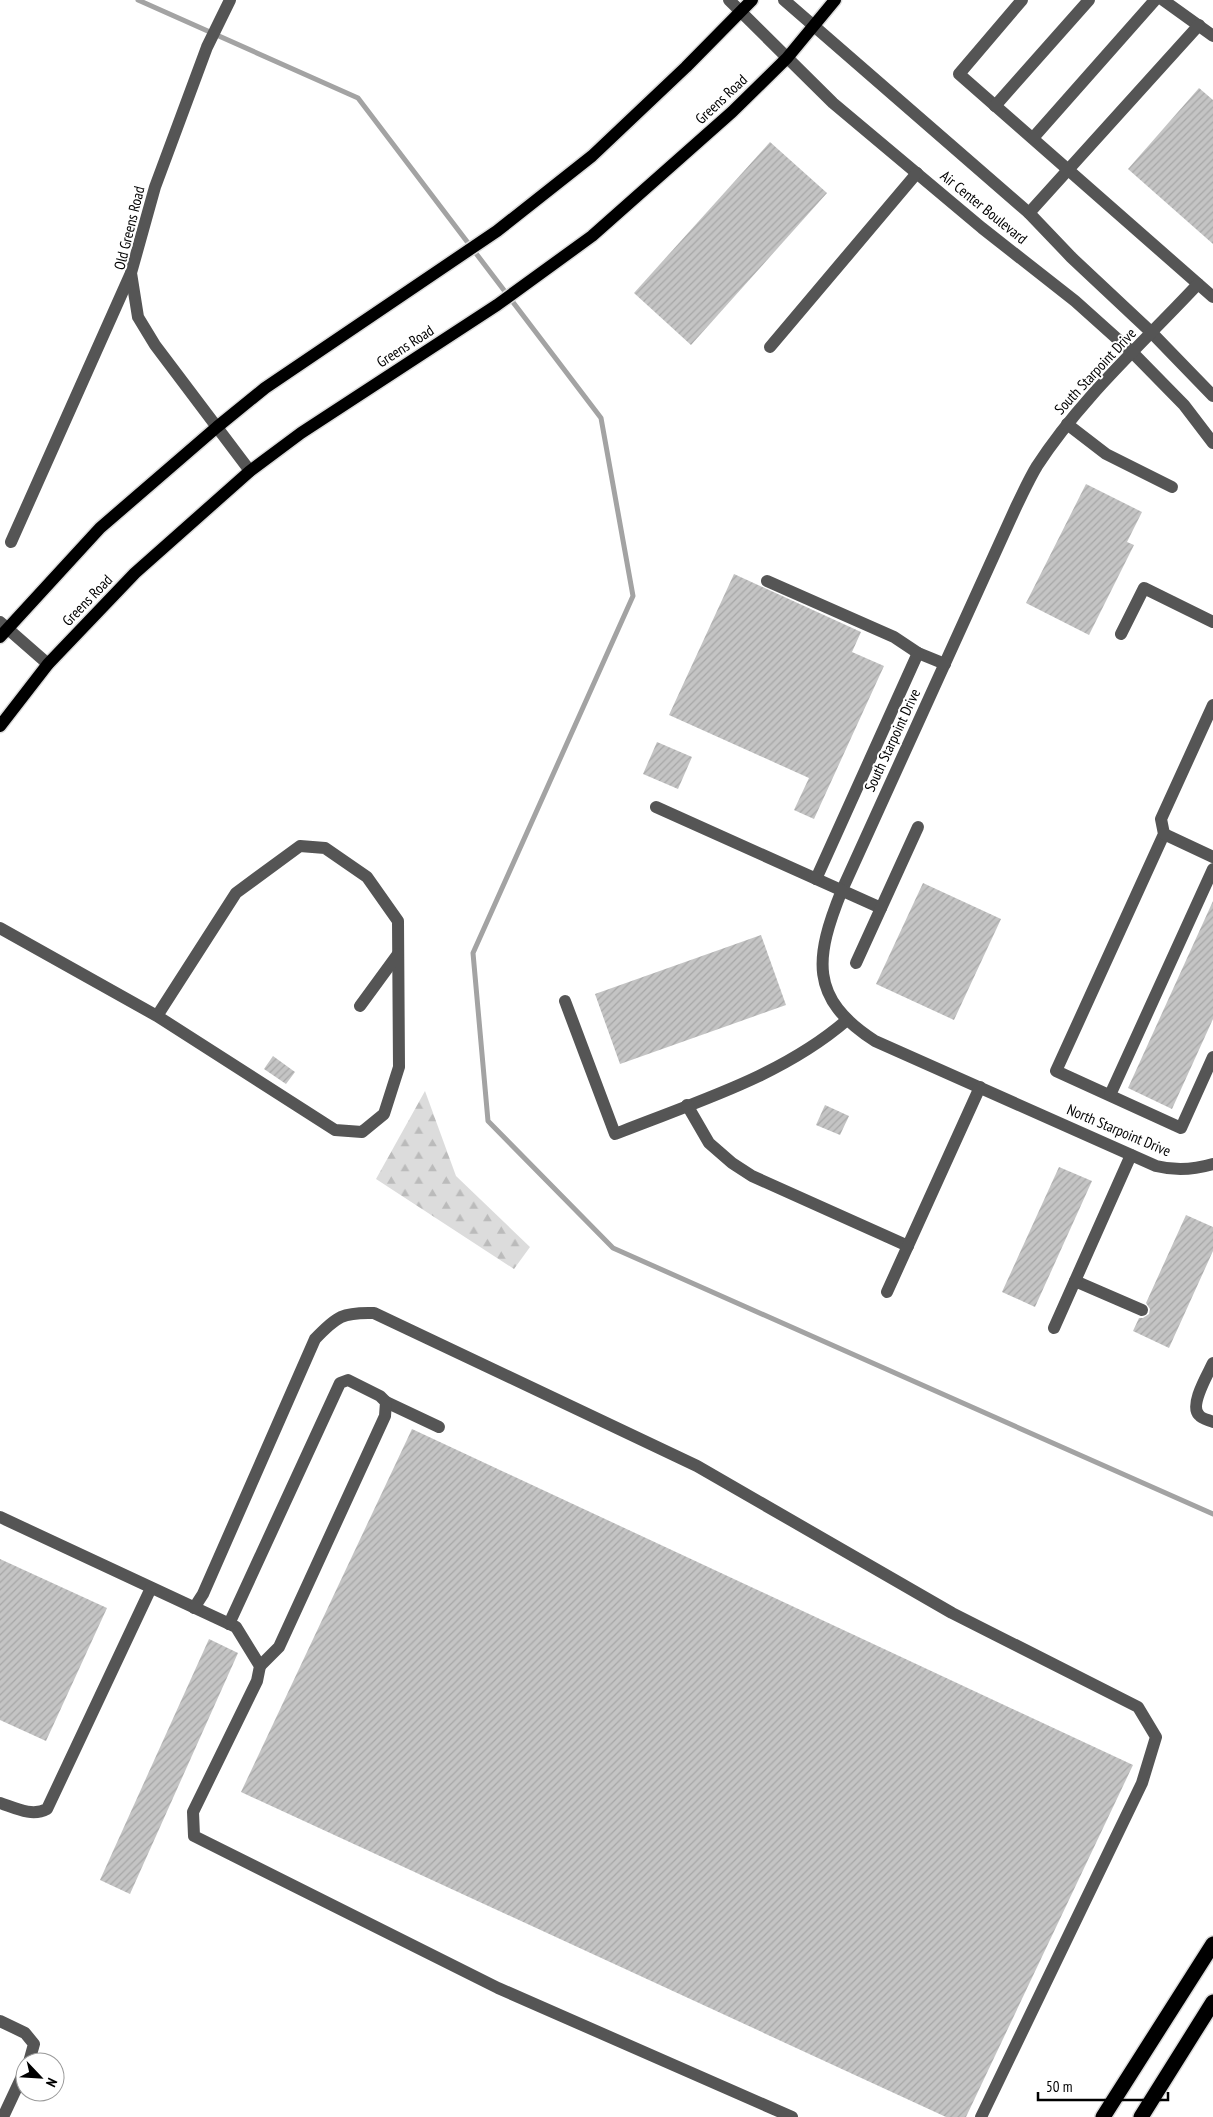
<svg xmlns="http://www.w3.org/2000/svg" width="1213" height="2117" font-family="'PT Sans Narrow',sans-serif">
<defs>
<pattern id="forest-firs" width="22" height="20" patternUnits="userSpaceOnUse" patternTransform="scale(1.25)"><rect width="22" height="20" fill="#dcdcdc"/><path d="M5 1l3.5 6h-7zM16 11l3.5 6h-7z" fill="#bbb"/></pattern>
<pattern id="building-hatch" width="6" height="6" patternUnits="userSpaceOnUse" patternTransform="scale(1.25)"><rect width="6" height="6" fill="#c4c4c4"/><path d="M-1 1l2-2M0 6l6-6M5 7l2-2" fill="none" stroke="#a7a7a7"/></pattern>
</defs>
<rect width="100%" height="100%" fill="#fff"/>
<polygon fill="url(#forest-firs)" points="425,1091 456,1176 530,1247 514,1269 376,1179"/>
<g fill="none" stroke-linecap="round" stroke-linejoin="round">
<polyline stroke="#a3a3a3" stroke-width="5" points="138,0 358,98 601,418 633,596 473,953 488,1121 613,1248 1213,1514"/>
</g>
<g fill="url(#building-hatch)">
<polygon points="1199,88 1213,100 1213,244 1128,169"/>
<polygon points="770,142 827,193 691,345 634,293"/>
<polygon points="1086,484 1142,512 1127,542 1134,545 1089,635 1026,603"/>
<polygon points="734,574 861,632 852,652 884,666 814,819 794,810 809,778 669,715"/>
<polygon points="657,742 692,757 678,789 643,774"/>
<polygon points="923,883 1001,919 954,1020 876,984"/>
<polygon points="1213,901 1213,1019 1172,1109 1128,1088"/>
<polygon points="761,935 786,1005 620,1064 595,994"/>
<polygon points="273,1056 295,1072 286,1084 264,1069"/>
<polygon points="825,1105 849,1116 840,1135 816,1125"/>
<polygon points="1059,1167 1092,1181 1035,1307 1002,1292"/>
<polygon points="1186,1215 1213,1227 1213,1251 1169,1348 1133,1331 1139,1318 1143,1318 1149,1314 1150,1309 1146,1303"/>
<polygon points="412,1429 1133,1765 966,2117 946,2117 241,1792"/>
<polygon points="0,1559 107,1608 46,1741 0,1720"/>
<polygon points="209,1639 238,1653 130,1894 100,1880"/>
</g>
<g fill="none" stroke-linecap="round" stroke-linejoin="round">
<g stroke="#dbdbdb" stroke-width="15">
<g id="major">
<polyline points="0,637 100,528 217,427 265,388 497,231 592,156 686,67 752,0"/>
<polyline points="0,726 48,664 135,573 250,471 301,433 497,305 592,236 732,112 787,58 835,0"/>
</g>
</g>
<g stroke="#dbdbdb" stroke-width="18">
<g id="highway">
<polyline points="1103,2117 1213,1944"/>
<polyline points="1141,2117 1213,2002"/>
</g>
</g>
<g stroke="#555" stroke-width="12">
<polyline points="230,0 207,47 155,187 131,273 138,317 155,345 250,471"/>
<polyline points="729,0 833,103 982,228 1075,301 1133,353 1184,405 1213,443"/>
<polyline points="784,0 1029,213 1071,257 1152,333 1213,396"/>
<polyline points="1022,0 959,74 1213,297"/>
<polyline points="1163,0 1213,36"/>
<polyline points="995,106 1089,0"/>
<polyline points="1033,138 1155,0"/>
<polyline points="1029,213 1199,25"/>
<path d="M1198 284C1143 343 1081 398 1037 466 1029 479 1023 493 1016 507L842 890C815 957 808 998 875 1041L1156 1166C1176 1171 1193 1170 1213 1164"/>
<polyline points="770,347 917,173"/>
<polyline points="1067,424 1106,454 1172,487"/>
<polyline points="11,542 131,273"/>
<polyline points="767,581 894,637 918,653 945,664"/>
<polyline points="0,622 48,664"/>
<polyline points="1121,634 1144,588 1213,622"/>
<polyline points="1213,705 1161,819 1164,834 1056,1071 1181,1128 1213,1057"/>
<polyline points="656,807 881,908"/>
<polyline points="1164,834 1213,857"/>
<polyline points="816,879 918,653"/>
<polyline points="0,928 157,1016 335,1130 362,1132 384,1114 399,1067 398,921 367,877 325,848 300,846 236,893 157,1016"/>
<polyline points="856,963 918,827"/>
<path d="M565 1001 615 1134C695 1102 781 1077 847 1020"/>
<polyline points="360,1006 398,954"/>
<polyline points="1110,1095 1213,869"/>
<polyline points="687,1105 709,1143 732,1163 752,1176 908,1246"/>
<polyline points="1075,1281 1142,1310"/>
<polyline points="887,1292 980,1087"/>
<polyline points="1054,1328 1131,1155"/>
<path d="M1213 1363C1208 1374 1189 1405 1199 1415 1202 1419 1209 1420 1213 1422"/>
<polyline points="386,1402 439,1427"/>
<polyline points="0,1517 236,1627 260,1666 257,1681 193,1812 194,1836 498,1988 792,2117"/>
<path d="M194 1608 203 1594 315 1339C337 1316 343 1312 374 1313L697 1466 952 1613 1138 1707 1156 1737 1142 1783 981 2117"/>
<polyline points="229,1624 340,1383 348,1380 380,1396 386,1402 385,1416 279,1647 260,1666"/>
<path d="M0 1803C15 1808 32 1817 47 1809L151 1588"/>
<polyline points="0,2021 25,2033 34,2044 29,2062"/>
<polyline points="3,2117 25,2070"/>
</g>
<use href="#major" stroke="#000" stroke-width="12"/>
<use href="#highway" stroke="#000" stroke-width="15"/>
</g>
<g text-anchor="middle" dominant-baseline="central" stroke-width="4" stroke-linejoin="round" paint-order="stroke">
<g font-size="15" fill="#000" stroke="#fff">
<text transform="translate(721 99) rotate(-43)">Greens Road</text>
<text transform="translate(984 207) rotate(39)">Air Center Boulevard</text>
<text transform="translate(129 228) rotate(-76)">Old Greens Road</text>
<text transform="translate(405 346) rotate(-33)">Greens Road</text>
<text transform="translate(1095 371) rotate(-47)">South Starpoint Drive</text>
<text transform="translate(87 600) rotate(-46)">Greens Road</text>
<text transform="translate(892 740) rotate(-65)">South Starpoint Drive</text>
<text transform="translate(1119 1130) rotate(23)">North Starpoint Drive</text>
</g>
</g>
<g transform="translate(40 2077) rotate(115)"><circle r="24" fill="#ffffff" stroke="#999999"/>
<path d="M0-4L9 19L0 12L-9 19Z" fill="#000000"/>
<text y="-8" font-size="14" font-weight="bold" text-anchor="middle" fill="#000000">N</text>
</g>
<path d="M1038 2092v8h130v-8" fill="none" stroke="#000000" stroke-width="2.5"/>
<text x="1046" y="2092" font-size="15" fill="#000000" stroke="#ffffff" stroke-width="4" paint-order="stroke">50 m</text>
</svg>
